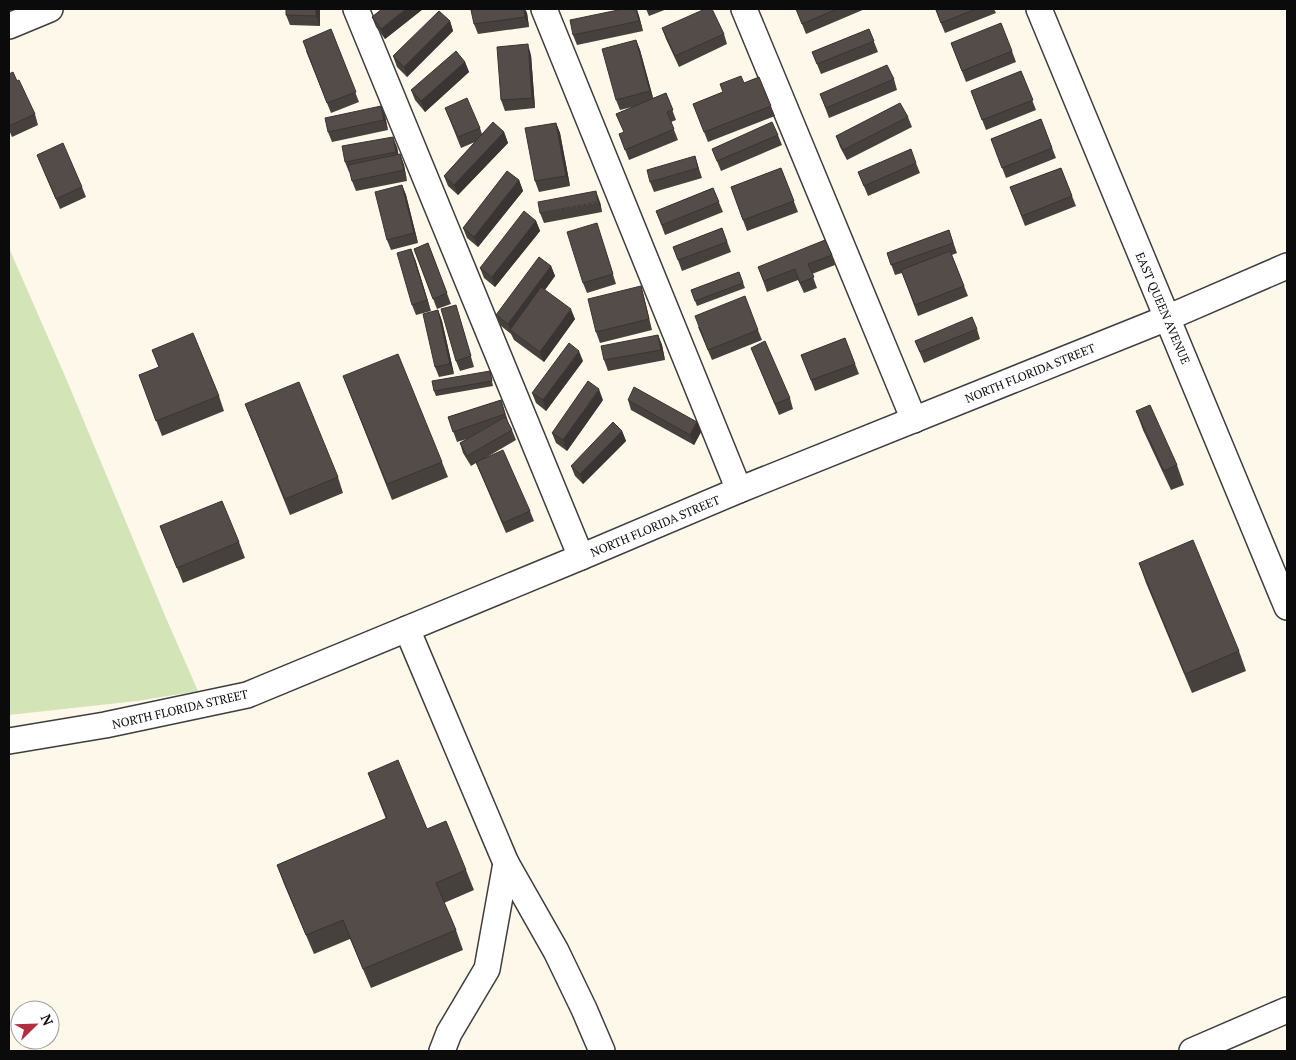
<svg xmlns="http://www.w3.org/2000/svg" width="1296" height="1060" font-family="'PT Serif',serif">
<rect width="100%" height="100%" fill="#fef8eb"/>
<polygon fill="#d3e5b7" points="9,248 68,383 166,618 198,691 137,701 9,715"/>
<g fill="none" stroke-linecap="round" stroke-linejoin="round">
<g stroke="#3e3e3e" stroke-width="28">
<g id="minor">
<polyline points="356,9 581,557"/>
<polyline points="544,9 739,490"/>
<polyline points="744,9 914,420"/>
<polyline points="1039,9 1287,607"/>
<polyline points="9,26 50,9"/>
<polyline points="407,629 506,863 556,951 584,1009 602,1051"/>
<polyline points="9,741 105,725 247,695 581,557 739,490 1167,318 1287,266"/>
<polyline points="442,1051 449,1033 487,969 506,863"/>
<polyline points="1192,1051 1287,1010"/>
</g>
</g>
<use href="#minor" stroke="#fff" stroke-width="25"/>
</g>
<g fill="#47413e">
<polygon points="286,9 320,9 320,26 290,25 286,15"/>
<polygon points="382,9 423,9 385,39 376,27 372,17"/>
<polygon points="478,9 525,9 527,13 529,27 478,34 474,24"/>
<polygon points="623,9 637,9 639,16 643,31 577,45 573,35"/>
<polygon points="646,9 667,9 649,16"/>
<polygon points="796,9 865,9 806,34"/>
<polygon points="935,9 994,9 996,13 945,33"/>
<polygon points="450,21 453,31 407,77 397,67 393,56"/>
<polygon points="662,28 724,34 727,44 679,67 666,39"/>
<polygon points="331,29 359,102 331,113 306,51"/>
<polygon points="869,29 878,52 821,74 812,52"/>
<polygon points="636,40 640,50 653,98 666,93 676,120 671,122 678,140 629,160 619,134 624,132 616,114 632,107 620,110 616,100"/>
<polygon points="951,43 1012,51 1016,62 966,82"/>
<polygon points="531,55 535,108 505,111 501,100"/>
<polygon points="465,62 469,72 425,112 415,100 411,90"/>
<polygon points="1021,71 1036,110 986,130 971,91"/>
<polygon points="9,74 17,81 35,114 38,125 12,137 9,130"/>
<polygon points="759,77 775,116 708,142 693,104"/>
<polygon points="894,79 897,90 829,118 820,94"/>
<polygon points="381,106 385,116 388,130 332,142 328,132"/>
<polygon points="445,108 480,128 482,134 504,132 508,143 458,195 448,186 444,176 475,142 461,148"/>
<polygon points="908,117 912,127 847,160 840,147 836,136"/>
<polygon points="1041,119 1056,158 1006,178 991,139"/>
<polygon points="556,123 560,133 570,186 539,192 535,181"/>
<polygon points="778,135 782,145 721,171 712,149"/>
<polygon points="397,147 398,155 400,154 404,165 407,181 356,191 352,181 350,172 349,172 345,162"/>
<polygon points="37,155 82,187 86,197 60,209"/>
<polygon points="695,156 702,178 654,192 650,182"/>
<polygon points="916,163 920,173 868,196 858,172"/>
<polygon points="781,168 798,212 747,231 731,187"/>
<polygon points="1061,168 1076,206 1025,226 1010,187"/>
<polygon points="519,180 523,191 478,247 467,238 463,228"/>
<polygon points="402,185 406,195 418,243 391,250 387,240"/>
<polygon points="713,188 723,212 665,235 656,211"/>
<polygon points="600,202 602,212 544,223 540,213"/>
<polygon points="536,221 540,231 495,287 484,278 480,268"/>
<polygon points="722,228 731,252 682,271 673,247"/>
<polygon points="949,230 957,253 952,255 968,296 918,316 902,273 895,275 887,253"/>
<polygon points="600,233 616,284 587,293 583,283"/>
<polygon points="428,243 451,304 437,309 414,249"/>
<polygon points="832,255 835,265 812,274 817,288 804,293 798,280 767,292 758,267"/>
<polygon points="415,259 431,311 416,315 412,305"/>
<polygon points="551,266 555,276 545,290 575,319 544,362 514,340 511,334 500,325 496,315"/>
<polygon points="739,272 745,288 697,306 691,290"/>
<polygon points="641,286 644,297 652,330 600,343 596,332"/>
<polygon points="438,310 442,321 454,374 439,377 435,367"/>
<polygon points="459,315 474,367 460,371 456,361"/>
<polygon points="698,327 758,330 762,340 712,360"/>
<polygon points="977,329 980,339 924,363 915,341"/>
<polygon points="658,335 662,345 665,360 608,371 604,360"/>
<polygon points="845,338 859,374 815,391 801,355"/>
<polygon points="751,348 790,398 793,409 779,415"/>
<polygon points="152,350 219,396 224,411 162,436 139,375 159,367"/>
<polygon points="583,361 546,411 536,403 532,393"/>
<polygon points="490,371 493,386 436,396 434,391"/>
<polygon points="343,376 442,462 448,477 392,500"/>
<polygon points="501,400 509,424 512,430 516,440 487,457 530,511 534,521 506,533 476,463 471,466 463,453 460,443 467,439 457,442 448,417"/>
<polygon points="603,400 567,451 556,443 552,433"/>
<polygon points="628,400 697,422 701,432 694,445 631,410"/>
<polygon points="245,404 338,477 343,493 290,515"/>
<polygon points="1136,411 1177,465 1184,485 1171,490 1143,430"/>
<polygon points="622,431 626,441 583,484 575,476 571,466"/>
<polygon points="160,526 239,542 245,558 183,583"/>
<polygon points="1139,563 1239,651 1246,671 1192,693 1146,583"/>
<polygon points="368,773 427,829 466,870 474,890 444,903 456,930 463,950 371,988 350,939 314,954 284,884 277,865 386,819"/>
</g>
<g fill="#3a3532">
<polygon points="316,9 320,9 320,26 316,16"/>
<polygon points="406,9 423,9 385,39 381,29"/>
<polygon points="524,9 525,9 527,13 529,27 525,17"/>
<polygon points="636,9 639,16 643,31 639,21"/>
<polygon points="450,21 453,31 407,77 404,67"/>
<polygon points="636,40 640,50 654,101 650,91"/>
<polygon points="528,44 531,55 535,108 532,98"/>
<polygon points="465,62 469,72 425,112 421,101"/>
<polygon points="381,106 385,116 388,130 384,120"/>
<polygon points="556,123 560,133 570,186 566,176"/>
<polygon points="504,132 508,143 458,195 454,185"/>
<polygon points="393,137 397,147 400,162 396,152"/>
<polygon points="400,154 404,165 407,181 404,170"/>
<polygon points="519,180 523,191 478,247 474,237"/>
<polygon points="402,185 406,195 418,243 414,233"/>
<polygon points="596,191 600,202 602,212 598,202"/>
<polygon points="536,221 540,231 495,287 492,277"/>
<polygon points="411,249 415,259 431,311 427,300"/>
<polygon points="551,266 555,276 513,332 511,331 508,324"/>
<polygon points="571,309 575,319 544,362 540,352"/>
<polygon points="438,310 442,321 454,374 450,364"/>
<polygon points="658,335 662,345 665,360 661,350"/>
<polygon points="579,351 583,361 546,411 543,400"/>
<polygon points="599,389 603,400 567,451 563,440"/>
<polygon points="697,422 701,432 694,445 690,435"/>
<polygon points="622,431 626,441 583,484 580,474"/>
</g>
<g fill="#534c48" stroke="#3a3532">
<polygon points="286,9 316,9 316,16 286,15"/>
<polygon points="382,9 406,9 381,29 372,17"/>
<polygon points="478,9 524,9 525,17 474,24 471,10"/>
<polygon points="623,9 636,9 639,21 573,35 570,20"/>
<polygon points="705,9 712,9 724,34 675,56 662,28"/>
<polygon points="796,9 837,9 802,24"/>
<polygon points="936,9 976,9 941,23"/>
<polygon points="439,11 450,21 404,67 393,56"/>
<polygon points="1001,23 1012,51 962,71 951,43"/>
<polygon points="331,29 356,92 327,103 303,41"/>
<polygon points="869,29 874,41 817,64 812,52"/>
<polygon points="636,40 650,91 616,100 602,49"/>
<polygon points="528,44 532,98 501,100 497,47"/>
<polygon points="456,51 465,62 421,101 411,90"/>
<polygon points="887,65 894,79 826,108 820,94"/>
<polygon points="1021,71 1033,100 982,120 971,91"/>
<polygon points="13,72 17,81 19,80 35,114 9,126 9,74"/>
<polygon points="741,76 744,83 759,77 771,106 704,132 693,104 723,92 720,84"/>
<polygon points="666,93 673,110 667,112 674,129 625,150 619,134 624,132 616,114"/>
<polygon points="467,98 480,128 458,137 445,108"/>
<polygon points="900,103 908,117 843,150 836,136"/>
<polygon points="381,106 384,120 328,132 325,118"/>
<polygon points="1041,119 1052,148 1002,168 991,139"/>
<polygon points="493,122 504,132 454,185 444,176"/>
<polygon points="772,122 778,135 717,161 712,149"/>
<polygon points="556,123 566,176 535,181 525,128"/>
<polygon points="393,137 396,152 345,162 342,146"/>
<polygon points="63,143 82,187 56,199 37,155"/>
<polygon points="911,149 916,163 864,186 858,172"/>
<polygon points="400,154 404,170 352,181 348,165"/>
<polygon points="695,156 698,168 650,182 647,170"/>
<polygon points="781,168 794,201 743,220 731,187"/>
<polygon points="1061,168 1072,196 1022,216 1010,187"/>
<polygon points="507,171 519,180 474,237 463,228"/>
<polygon points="402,185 414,233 387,240 375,192"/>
<polygon points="713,188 719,202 662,225 656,211"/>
<polygon points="596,191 598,202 540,213 538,202"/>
<polygon points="524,211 536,221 492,277 480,268"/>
<polygon points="597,223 613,274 583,283 567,232"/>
<polygon points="722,228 727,242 678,260 673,247"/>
<polygon points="949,230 953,243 891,265 887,253"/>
<polygon points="825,240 832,255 808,264 814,277 800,283 795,269 764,281 758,267"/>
<polygon points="428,243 447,293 433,299 414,249"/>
<polygon points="411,249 427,300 412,305 397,253"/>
<polygon points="950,251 964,286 915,305 901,270"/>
<polygon points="539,257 551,266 508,324 496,315"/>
<polygon points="739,272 743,283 695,301 691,290"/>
<polygon points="641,286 649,319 596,332 588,299"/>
<polygon points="541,287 571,309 540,352 510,330"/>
<polygon points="745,296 758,330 708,350 695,316"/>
<polygon points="456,305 471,356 456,361 441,309"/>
<polygon points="438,310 450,364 435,367 423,314"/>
<polygon points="972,317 977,329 920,352 915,341"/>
<polygon points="193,333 219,396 156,421 139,375 159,367 152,350"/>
<polygon points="658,335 661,350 604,360 601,346"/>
<polygon points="845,338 855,364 811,380 801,355"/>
<polygon points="765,341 790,398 775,404 751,348"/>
<polygon points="569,343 579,351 543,400 532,393"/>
<polygon points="398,354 442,462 387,484 343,376"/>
<polygon points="490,371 492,381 434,391 432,381"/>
<polygon points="588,381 599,389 563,440 552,433"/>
<polygon points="299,382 338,477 285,499 245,404"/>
<polygon points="634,387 697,422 690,435 628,400"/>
<polygon points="501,400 505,414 453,432 448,417"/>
<polygon points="1150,405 1177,465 1164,471 1136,411"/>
<polygon points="505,417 512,430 467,456 460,443"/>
<polygon points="613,422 622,431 580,474 571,466"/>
<polygon points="503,450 530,511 503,523 476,462"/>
<polygon points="222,501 239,542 177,568 160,526"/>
<polygon points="1193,540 1239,651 1185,674 1139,563"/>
<polygon points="398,760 427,829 446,821 466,870 436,883 456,930 363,969 343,920 306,935 277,865 387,818 368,773"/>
</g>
<g text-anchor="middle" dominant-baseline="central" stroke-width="5" stroke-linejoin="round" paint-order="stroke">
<g font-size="12" fill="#0b0b0b" stroke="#fff">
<text transform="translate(1163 308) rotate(67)">EAST QUEEN AVENUE</text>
<text transform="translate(1030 373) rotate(-22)">NORTH FLORIDA STREET</text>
<text transform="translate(655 526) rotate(-23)">NORTH FLORIDA STREET</text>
<text transform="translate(180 709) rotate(-13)">NORTH FLORIDA STREET</text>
</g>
</g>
<rect width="1296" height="1060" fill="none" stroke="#0b0b0b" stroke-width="20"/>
<g transform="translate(35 1025) rotate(67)"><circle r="24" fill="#ffffff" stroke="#9d9d9d"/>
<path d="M0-4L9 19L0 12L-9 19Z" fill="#b22d3f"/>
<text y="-8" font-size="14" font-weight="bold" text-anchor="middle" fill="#0b0b0b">N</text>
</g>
</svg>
